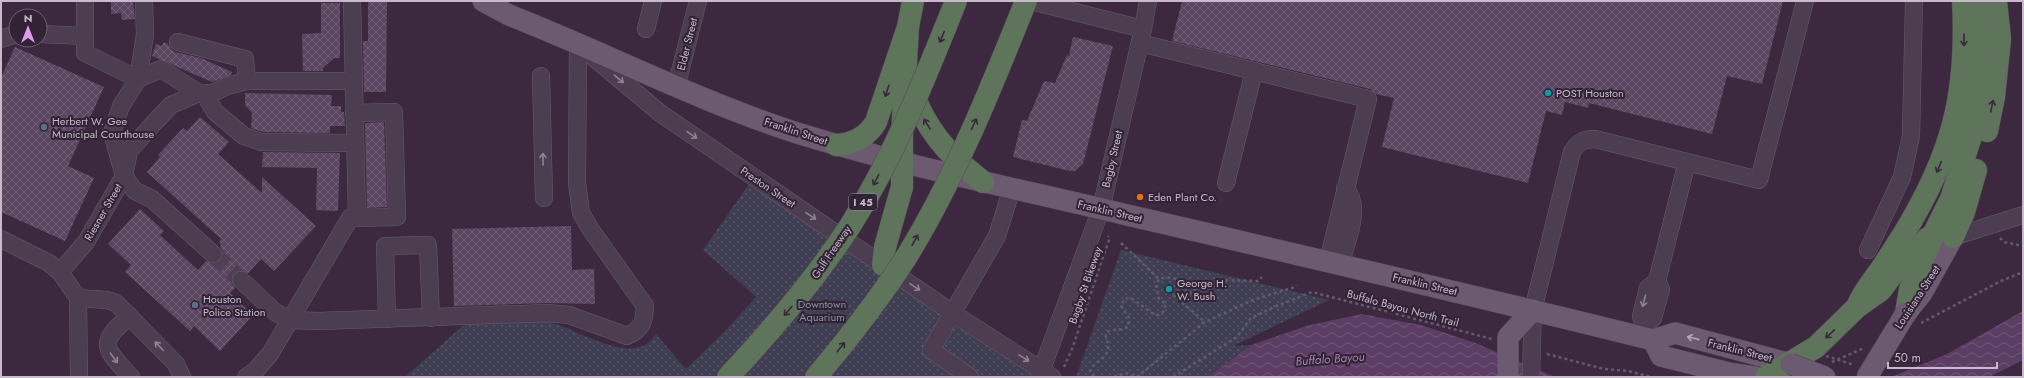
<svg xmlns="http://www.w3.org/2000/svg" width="2024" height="378" font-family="Jost,sans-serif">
<defs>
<pattern id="park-dots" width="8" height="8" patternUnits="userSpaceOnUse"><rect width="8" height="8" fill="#403e53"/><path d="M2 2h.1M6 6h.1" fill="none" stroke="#5a586a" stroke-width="1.8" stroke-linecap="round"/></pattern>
<pattern id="water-waves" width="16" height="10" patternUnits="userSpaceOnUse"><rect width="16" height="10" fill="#5c3d63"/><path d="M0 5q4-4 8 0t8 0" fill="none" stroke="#725778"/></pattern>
<pattern id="building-cross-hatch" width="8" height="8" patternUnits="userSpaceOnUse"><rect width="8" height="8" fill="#5a4660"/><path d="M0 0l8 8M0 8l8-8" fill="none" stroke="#705f75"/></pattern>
</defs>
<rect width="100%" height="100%" fill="#3c2940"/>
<g fill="url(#park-dots)">
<path d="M751 181 1032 371 1028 377H405L466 323C490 322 520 319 543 321 573 325 621 362 648 343 651 341 653 337 656 334L686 369 725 331 756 297 703 250Z"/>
<polygon points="1121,250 1329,300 1233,346 1251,345 1208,377 1076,377"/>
</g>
<g fill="url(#water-waves)">
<polygon points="2023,311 2023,360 1989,377 1891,377 1947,354"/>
<polygon points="1361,314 1421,325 1473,342 1555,377 1208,377 1251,345 1306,326"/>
</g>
<g fill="url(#building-cross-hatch)">
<polygon points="111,1 133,1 135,19 122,20 121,13 111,14"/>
<polygon points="368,1 387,1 386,92 364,92 363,41 368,41"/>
<polygon points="1182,1 1783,1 1762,84 1727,76 1712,134 1589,103 1588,108 1565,102 1562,115 1546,111 1528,183 1382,147 1394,98 1376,94 1370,89 1172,41"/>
<polygon points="321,3 340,3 340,58 334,58 323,68 323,71 303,71 302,34 321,33"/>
<polygon points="1073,37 1113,46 1083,164 1075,171 1070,171 1013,157 1022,120 1027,121 1044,81 1055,83 1067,55 1069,56"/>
<polygon points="164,42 168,44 171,49 175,52 201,58 232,72 231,75 212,82 152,56 156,44 162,46"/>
<polygon points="15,47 104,87 68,166 94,178 65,241 1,212 1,78"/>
<polygon points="245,93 332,95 331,106 341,106 341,112 344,112 345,126 330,126 330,133 263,132 251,128 252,113 245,105"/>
<polygon points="200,117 229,142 218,154 262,193 262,177 316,226 274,271 261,259 248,273 239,270 233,273 231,282 235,288 230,293 253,315 220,351 194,326 190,331 125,272 131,265 108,244 140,209 164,231 160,235 198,270 206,261 216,264 221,260 223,251 220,247 221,245 219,242 221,239 147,172 160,157 158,155 183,128 187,131"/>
<polygon points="384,122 387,207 367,208 365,123"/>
<polygon points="263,152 340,153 338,211 316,210 317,168 262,167"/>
<polygon points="571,226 572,270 594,269 595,304 548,303 454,306 452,229"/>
</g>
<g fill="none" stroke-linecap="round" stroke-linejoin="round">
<polyline stroke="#513f55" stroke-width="17" stroke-dasharray="17 8" stroke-linecap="butt" points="213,254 241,280"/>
<g stroke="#6b5b6d" stroke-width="18">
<g id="minor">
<polyline points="85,1 85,53 138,79"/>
<polyline points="1031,1 1143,29"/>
<polyline points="646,29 653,1"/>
<polyline points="40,34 85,36"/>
<polyline points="1,39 16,34"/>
<polyline points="178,42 245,59 247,81"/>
<polyline points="1140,43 1368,99 1328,261"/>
<polyline points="586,51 660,113 954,314 1052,377"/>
<polyline points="541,76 544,198"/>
<polyline points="138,79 161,69 199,93 213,93 227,86 247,81 353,81"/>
<polyline points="676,87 698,1"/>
<polyline points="199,93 171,105 153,124 129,151 124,176 135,191 152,199 213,254"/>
<polyline points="204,93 215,112 244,136 261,142 355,143"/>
<polyline points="354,113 394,112 397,217 357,218"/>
<polyline points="1226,183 1254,71"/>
<polyline points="1953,237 2023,215"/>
<polyline points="1,239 49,263 60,272 78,298 79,377"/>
<polyline points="1868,250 1902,177 1911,136 1914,1"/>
<path d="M1340 265C1346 243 1363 206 1345 188"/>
<polyline points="60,272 86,242 124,176 112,133 121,106 138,79 145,35 144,1"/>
<path d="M241 280 275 312 290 320 318 321 548 313 569 315 627 336C643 328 644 323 645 306L591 230 581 213 577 183 578 45"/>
<polyline points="78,298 107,300 116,303 176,364 182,377"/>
<path d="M130 316C96 344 105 348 131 377"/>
<polyline points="387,319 385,246 428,245 431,318"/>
<polyline points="1644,326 1641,316 1648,288 1657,281"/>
<polyline points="1641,337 1644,326 1653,318 1661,289 1657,281 1687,162"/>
<path d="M1532 341 1533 310 1572 152C1578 142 1583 139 1595 139L1759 180 1805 1"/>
<polyline points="246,377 256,370 270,354 350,218 357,218 352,1"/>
<polyline points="970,377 931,350 997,236 1012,188"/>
<polyline points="1039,377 1101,209 1143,29 1148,1"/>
</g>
</g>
<g stroke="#534456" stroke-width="22">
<g id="major">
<path d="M483 1 509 15C606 53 698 101 797 133 904 166 1014 188 1123 214 1300 255 1477 296 1653 340L1675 333 1791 364"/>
<polyline points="1906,313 1922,293 1953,237"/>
<polyline points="1508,340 1508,337 1533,310"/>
<polyline points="1653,340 1661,356 1729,373 1755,377"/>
</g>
</g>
<g stroke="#554557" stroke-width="23">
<g id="highway">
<path d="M910 86C926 130 946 153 983 182"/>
<polyline points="1987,131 1994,97 2000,39 1996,1"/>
<path d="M836 145C853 144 868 136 876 122L908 27 913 1"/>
<polyline points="1953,237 1964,212 1976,170"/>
<polyline points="883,265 885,247 902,187 902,135 908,27"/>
<path d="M1857 307C1863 291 1874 280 1883 266 1890 256 1896 245 1903 235 1952 155 1968 95 1963 1"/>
<polyline points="1906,313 1910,289 1935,231 1951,199 1974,127 1983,66 1984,1"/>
<polyline points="1766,377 1816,347 1857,307 1881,290 1895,271 1928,238"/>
</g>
</g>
<g stroke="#62596d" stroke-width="2.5" stroke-dasharray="3 3" stroke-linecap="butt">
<polyline points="2000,238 2004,242 2023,246"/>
<polyline points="1121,243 1159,279"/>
<polyline points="1173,295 1205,322"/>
<polyline points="1921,323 2001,281 2023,272"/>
<polyline points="1547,354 1604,369 1628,371 1651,377"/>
<polyline points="1832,362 1864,348"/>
<polyline points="1064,367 1072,349 1109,240 1108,236"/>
<path d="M1094 377 1090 371C1094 361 1106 360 1108 349 1109 343 1105 339 1106 333 1113 328 1120 331 1128 327L1129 318 1121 306 1124 299 1131 298 1152 313 1158 315 1163 312 1166 304 1159 299 1156 286 1159 279C1171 275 1183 279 1186 293L1189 294 1203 282 1213 285 1225 280 1258 281 1262 277"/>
<polyline points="1114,377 1126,373 1136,377"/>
<polyline points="1137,377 1205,322 1253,300 1295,287 1296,285"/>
<polyline points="1173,377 1237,337 1251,318 1274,307 1312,292 1492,339"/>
</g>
<use href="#minor" stroke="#4d3d50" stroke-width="17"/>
<use href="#major" stroke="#6c5b70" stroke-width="21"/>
<use href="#highway" stroke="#5f755b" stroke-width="22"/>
<g stroke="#6b5b6d" stroke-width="18" stroke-linecap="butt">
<polyline id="minor-bridge" points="1531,377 1532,341"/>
</g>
<g stroke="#534456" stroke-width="22" stroke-linecap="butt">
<g id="major-bridge">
<polyline points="1791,364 1825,377"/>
<polyline points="1508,377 1508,340"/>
<polyline points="1867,377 1906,313"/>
</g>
</g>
<g stroke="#554557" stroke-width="23" stroke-linecap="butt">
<g id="highway-bridge">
<path d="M728 377C773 329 814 281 850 226 895 155 925 78 956 1"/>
<path d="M816 377C849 338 880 298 907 256 956 176 991 88 1026 1"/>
</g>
</g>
<polyline stroke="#62596d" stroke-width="2.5" stroke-dasharray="3 3" stroke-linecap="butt" points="1826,356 1854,365"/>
<use href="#minor-bridge" stroke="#4d3d50" stroke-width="17"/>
<use href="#major-bridge" stroke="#6c5b70" stroke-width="21"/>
<use href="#highway-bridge" stroke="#5f755b" stroke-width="22"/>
</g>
<defs><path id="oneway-shaft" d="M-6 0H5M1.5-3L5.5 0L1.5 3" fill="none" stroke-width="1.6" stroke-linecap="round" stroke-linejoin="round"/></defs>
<g stroke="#362a3a">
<use href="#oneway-shaft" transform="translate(942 37) rotate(112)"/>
<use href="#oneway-shaft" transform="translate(1964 40) rotate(91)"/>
<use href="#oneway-shaft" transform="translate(887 91) rotate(108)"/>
<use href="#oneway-shaft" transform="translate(1992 106) rotate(-78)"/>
<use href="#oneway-shaft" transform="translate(927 124) rotate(-122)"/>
<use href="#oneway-shaft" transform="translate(974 124) rotate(-65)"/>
<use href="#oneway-shaft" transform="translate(1939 167) rotate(113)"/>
<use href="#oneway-shaft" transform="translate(876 180) rotate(118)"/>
<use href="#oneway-shaft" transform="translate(915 240) rotate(-61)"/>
<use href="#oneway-shaft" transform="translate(788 311) rotate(131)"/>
<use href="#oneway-shaft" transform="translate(1830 334) rotate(136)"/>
<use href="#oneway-shaft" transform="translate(841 347) rotate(-51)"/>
</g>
<g stroke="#918293">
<use href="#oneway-shaft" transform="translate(619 79) rotate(40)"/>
<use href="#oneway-shaft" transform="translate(692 135) rotate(34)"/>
<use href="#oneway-shaft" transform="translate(543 159) rotate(-91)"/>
<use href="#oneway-shaft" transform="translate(811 216) rotate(34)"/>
<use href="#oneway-shaft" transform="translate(915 287) rotate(34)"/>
<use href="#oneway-shaft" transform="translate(1644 301) rotate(104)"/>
<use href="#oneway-shaft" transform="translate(159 346) rotate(-134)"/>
<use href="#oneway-shaft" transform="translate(114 358) rotate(53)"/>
<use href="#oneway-shaft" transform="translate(1024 358) rotate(32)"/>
</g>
<use stroke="#b6a7b8" href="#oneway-shaft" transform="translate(1693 338) rotate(-166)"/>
<g fill="#0f9aa8" stroke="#322236" stroke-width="1.5">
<circle cx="1548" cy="93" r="4"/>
<circle cx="1169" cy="289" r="4"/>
</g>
<g fill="#5c6f8a" stroke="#322236" stroke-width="1.5">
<circle cx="44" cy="127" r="4"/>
<circle cx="195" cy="305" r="4"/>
</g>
<circle fill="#e8710a" stroke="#322236" stroke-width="1.5" cx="1140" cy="197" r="4"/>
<g text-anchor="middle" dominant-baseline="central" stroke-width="4" stroke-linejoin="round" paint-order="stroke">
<rect fill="#322236" stroke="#9b8c9e" stroke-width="1" x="849" y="194" width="28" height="16" rx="3"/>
<g font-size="10" font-weight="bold" fill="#c8baca">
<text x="863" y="202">I 45</text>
</g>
<g font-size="11" fill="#c8baca" stroke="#322236">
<text transform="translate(687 44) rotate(-76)">Elder Street</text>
<text transform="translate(796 131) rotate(18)">Franklin Street</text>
<text transform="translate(1112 159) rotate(-77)">Bagby Street</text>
<text transform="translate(768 187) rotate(34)">Preston Street</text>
<text transform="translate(1110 211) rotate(13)">Franklin Street</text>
<text transform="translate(103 212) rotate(-60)">Riesner Street</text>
<text transform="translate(831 252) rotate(-56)">Gulf Freeway</text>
<text transform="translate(1425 284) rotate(13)">Franklin Street</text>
<text transform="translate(1085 285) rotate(-71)">Bagby St Bikeway</text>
<text transform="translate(1917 297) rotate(-57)">Louisiana Street</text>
<text transform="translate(1403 308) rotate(15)">Buffalo Bayou North Trail</text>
<text transform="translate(1740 350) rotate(14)">Franklin Street</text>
</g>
<g font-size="11" fill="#c8baca" stroke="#322236" text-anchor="start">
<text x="1556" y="93">POST Houston</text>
<text x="52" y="121">Herbert W. Gee<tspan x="52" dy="13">Municipal Courthouse</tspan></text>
<text x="1148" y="197">Eden Plant Co.</text>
<text x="1177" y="283">George H.<tspan x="1177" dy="13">W. Bush</tspan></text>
<text x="203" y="299">Houston<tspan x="203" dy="13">Police Station</tspan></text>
</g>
<g font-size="11" fill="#8294a3" stroke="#322236">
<text x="822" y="304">Downtown<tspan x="822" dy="13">Aquarium</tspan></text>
</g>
<g font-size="12" font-style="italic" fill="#a685af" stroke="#322236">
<text transform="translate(1330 359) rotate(-4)">Buffalo Bayou</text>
</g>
</g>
<rect width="2024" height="378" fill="none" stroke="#c8baca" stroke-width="4"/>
<g transform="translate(28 28)"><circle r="19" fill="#322236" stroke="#6e5f71"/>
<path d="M0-3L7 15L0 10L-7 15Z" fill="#e29aef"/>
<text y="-6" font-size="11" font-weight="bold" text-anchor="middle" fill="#c8baca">N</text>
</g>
<path d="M1888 362v6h109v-6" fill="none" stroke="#c8baca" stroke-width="2"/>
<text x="1894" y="362" font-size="12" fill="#c8baca" stroke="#322236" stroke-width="3" paint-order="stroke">50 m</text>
</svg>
